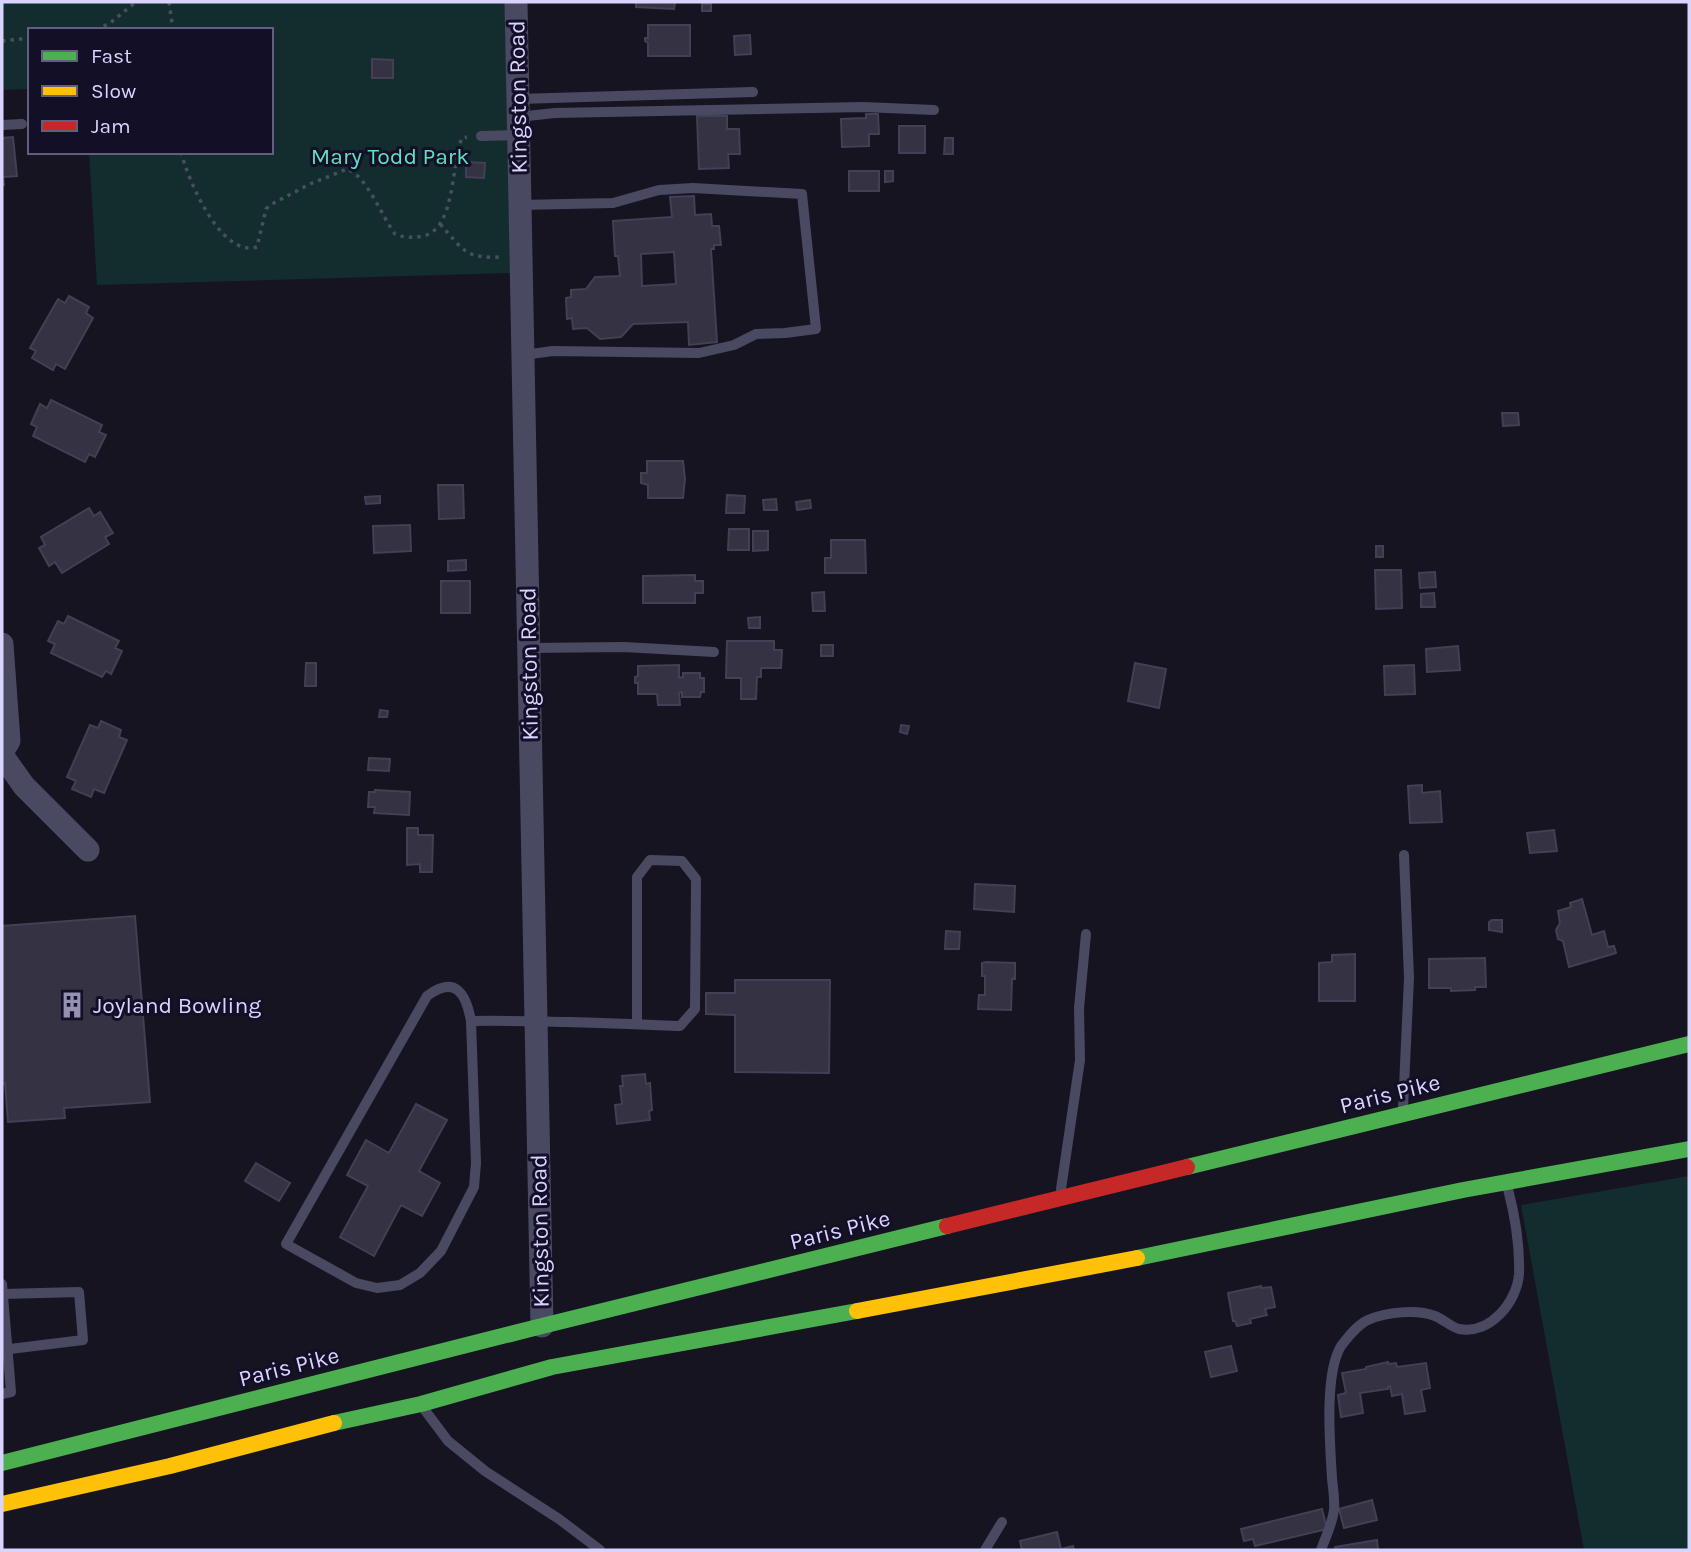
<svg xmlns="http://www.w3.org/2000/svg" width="1691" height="1552" font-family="Karla,sans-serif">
<rect width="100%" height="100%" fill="#161421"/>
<g fill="#132c2d">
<polygon points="2,2 505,2 510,273 97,285 89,152 271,152 271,30 30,30 30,89 2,90"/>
<polygon points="1689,1176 1689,1550 1584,1550 1521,1205"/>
</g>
<g fill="#343243" stroke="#433f54" stroke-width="2" fill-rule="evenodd">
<polygon points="636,2 675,2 674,9 636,7"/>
<rect x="702" y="4" width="9" height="7"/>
<polygon points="648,25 690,25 690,56 648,56 648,43 645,41 645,38 648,38"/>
<polygon points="750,35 751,54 735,55 734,36"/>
<polygon points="372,59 393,60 393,78 372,78"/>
<polygon points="866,114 878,114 879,134 869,134 869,146 842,147 841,119 866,118"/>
<polygon points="697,116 727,116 727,129 739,129 740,154 728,154 729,168 699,169"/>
<rect x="899" y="126" width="26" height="27"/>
<polygon points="13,137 17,176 3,177 4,185 2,185 2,138"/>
<polygon points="945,138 953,138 953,154 944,154"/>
<polygon points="466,162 485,163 484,178 466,177"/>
<rect x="849" y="171" width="30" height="20"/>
<polygon points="885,171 893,171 893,181 885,182"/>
<path d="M694 196 695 215 711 214 712 226H719L721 245H714V249H711L717 342 689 345 688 322 633 324 621 337 600 339 587 328 573 329 572 318 567 319 566 298 571 297V290L586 289 595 277 620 276 618 256H615L613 221 672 217 670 197ZM674 252 676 284 642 286 641 254Z"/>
<polygon points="69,296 89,307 86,313 93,318 65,369 56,364 53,370 32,358 36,351 30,348 58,299 65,303"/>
<polygon points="51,400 102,425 99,432 106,435 95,457 89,454 85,462 33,436 37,427 31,424 40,404 47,408"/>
<polygon points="1502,413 1518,413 1519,425 1503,426"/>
<polygon points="647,461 683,461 685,479 683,498 648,498 648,485 641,483 641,473 647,473"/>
<polygon points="438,485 463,485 464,518 439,519"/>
<polygon points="727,495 745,496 744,513 726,513"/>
<polygon points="380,496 380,503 366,504 365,497"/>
<polygon points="776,499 777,510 764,510 763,500"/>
<polygon points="810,500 811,508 797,510 796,502"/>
<polygon points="89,508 94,516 100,512 113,533 105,537 109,544 62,573 55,562 49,566 39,548 45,545 41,537"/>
<polygon points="410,525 411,551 374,553 373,526"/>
<polygon points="729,529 749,529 749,550 728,550"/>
<polygon points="753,531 768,531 768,550 753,551"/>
<polygon points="831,540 865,540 866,573 825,573 825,558 831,558"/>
<rect x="1376" y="546" width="7" height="11"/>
<polygon points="466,560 466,570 448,571 448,561"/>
<polygon points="1375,570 1401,570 1402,608 1376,609"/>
<polygon points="1435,572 1436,587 1420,588 1419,573"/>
<polygon points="695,575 695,581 703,581 703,593 695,593 695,603 643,603 643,576"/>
<rect x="441" y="581" width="29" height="32"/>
<polygon points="824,592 825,611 813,611 812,593"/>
<polygon points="1434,593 1435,607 1421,607 1421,594"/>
<polygon points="68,616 119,641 115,648 122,651 111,674 106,671 102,677 51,653 55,644 48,641 58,621 64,624"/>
<polygon points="760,617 760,628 749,628 748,618"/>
<polygon points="727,641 774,641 774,650 782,650 781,668 761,668 761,677 757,677 756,699 741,699 741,678 726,678"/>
<rect x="821" y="645" width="12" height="11"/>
<polygon points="1458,646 1460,670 1427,672 1426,649"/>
<polygon points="306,663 316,663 316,686 305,686"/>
<polygon points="1135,663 1166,669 1159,708 1128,701"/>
<polygon points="679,665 679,678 683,677 683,673 700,673 700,678 704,678 704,692 701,692 700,697 682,697 682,692 679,693 680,705 658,705 657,694 638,694 638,683 635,683 635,677 638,676 638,666"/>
<polygon points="1414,665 1415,694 1385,695 1384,666"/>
<polygon points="380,710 388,711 387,717 379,717"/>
<polygon points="101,721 121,730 119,737 127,740 104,793 94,789 91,797 72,789 76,781 67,777 90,725 98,728"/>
<polygon points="901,725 909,726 907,734 900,732"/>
<polygon points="369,758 390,759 389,771 368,770"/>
<polygon points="1422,785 1422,793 1440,791 1442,822 1410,823 1408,786"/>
<polygon points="375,790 410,792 409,815 374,813 375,807 368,807 369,792 375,792"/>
<polygon points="407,828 418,828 418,835 433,835 432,872 420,872 420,864 407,865"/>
<polygon points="1554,830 1557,851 1530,853 1527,833"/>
<polygon points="975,884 1015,886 1014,912 974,909"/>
<polygon points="1582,899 1592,935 1604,931 1608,947 1614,946 1616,953 1569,967 1563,941 1558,939 1556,930 1560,923 1558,911 1571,907 1570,903"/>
<polygon points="135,916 150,1102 64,1108 65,1118 8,1122 5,1083 2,1084 2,926"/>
<polygon points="1492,920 1502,920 1502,932 1489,930 1489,922"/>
<polygon points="946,931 960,932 959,949 945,949"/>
<polygon points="1355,954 1355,1001 1319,1001 1319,963 1332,962 1332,955"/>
<polygon points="1485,958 1486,987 1475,987 1475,990 1451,991 1451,988 1429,988 1429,959"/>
<polygon points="986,962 1015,963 1015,979 1012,979 1011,1010 978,1009 979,995 985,995 985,976 982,976 982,963"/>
<polygon points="735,980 830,980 829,1073 735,1072 735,1015 706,1014 706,993 735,993"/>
<polygon points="645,1074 646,1084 650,1083 652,1110 649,1111 650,1120 617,1124 615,1105 622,1104 620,1086 623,1086 622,1076"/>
<polygon points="416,1104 447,1120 419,1171 440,1183 422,1216 401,1205 374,1256 340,1237 368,1186 347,1175 366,1140 389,1153"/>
<polygon points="256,1163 290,1183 279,1201 245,1181"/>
<polygon points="1261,1286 1261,1288 1271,1287 1275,1307 1265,1309 1267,1315 1250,1319 1251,1323 1237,1326 1235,1321 1233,1321 1228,1293"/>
<polygon points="1231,1346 1237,1371 1211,1377 1205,1352"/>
<polygon points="1388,1362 1388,1364 1396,1363 1397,1367 1426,1363 1430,1388 1421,1390 1425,1411 1405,1414 1402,1394 1392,1396 1390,1386 1388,1387 1388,1389 1360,1393 1363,1413 1341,1417 1338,1395 1346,1393 1342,1373 1366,1369 1366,1367"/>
<polygon points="1372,1500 1377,1520 1344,1528 1339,1509"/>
<polygon points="1322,1509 1327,1529 1255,1546 1253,1539 1244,1541 1241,1529"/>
<polygon points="1057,1532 1061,1549 1073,1546 1074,1550 1022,1550 1020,1541"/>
<polygon points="1377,1540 1378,1550 1336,1550 1335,1547"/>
</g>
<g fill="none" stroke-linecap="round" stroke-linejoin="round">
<g stroke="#44505f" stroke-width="3.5" stroke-dasharray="3.5 5" stroke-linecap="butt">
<polyline points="169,2 173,30"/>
<polyline points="96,30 110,23 136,2"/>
<polyline points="2,41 30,38"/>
<path d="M181 152C188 180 221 258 257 247L266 209 270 205 310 184 347 169C367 176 382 217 395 234 405 238 413 238 423 236 456 229 451 163 462 138L467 137"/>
<path d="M440 224C463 249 464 259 501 257"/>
</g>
<g stroke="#4a4962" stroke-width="10">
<polyline points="518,99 753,92"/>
<polyline points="518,117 555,113 863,107 934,110"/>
<polyline points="2,125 22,124"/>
<polyline points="481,136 519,135"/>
<polyline points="520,205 613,203 659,190 693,188 802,194 816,329 785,333 756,334 734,345 699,353 553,351 523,355"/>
<polyline points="529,648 624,647 714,652"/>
<path d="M471 1021 476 1163 474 1187 441 1251 420 1273 400 1285 377 1288 356 1283 286 1244 427 996C455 975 466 993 471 1021 541 1020 610 1023 680 1026L695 1009 696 879 682 861 650 860 637 877V1024"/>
<polyline points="1403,1108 1409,978 1404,855"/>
<polyline points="1061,1189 1080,1060 1079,1008 1086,934"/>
<polyline points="2,1284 11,1392 2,1394"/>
<polyline points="2,1350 83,1340 79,1292 3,1294"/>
<polyline points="424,1409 448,1441 485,1471 559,1519 600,1550"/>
<polyline points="985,1550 1002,1522"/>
<path d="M1321 1550C1326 1536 1332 1525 1334 1510 1335 1500 1333 1489 1332 1478 1330 1445 1324 1374 1341 1346 1348 1337 1357 1325 1368 1320 1386 1312 1417 1309 1435 1316 1443 1319 1451 1327 1459 1329 1490 1335 1517 1302 1519 1274 1520 1246 1515 1216 1508 1189"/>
</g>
<g stroke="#4a4962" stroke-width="23">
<polyline points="516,2 542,1326"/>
<polyline points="2,644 9,741 2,752"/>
<polyline points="2,755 24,786 88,850"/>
</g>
<g stroke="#4caf50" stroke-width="16">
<polyline points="1187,1167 1689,1044"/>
<polyline points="1137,1258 1463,1190 1689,1149"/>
<polyline points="334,1423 421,1404 552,1367 857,1311"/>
<polyline points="2,1463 542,1326 947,1226"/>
</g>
<g stroke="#ffc107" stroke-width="16">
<polyline points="857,1311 1137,1258"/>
<polyline points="2,1504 170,1466 334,1423"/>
</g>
<polyline stroke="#c62828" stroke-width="16" points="947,1226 1187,1167"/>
</g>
<defs>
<g id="building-bare" transform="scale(2.1)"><path d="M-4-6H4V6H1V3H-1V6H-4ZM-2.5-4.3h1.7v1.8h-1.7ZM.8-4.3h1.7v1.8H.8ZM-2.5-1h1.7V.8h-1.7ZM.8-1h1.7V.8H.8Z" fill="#9591b1" stroke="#130f26" stroke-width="2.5" paint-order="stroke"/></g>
</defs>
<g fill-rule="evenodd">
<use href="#building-bare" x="72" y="1005"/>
</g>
<g text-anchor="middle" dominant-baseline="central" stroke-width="6" stroke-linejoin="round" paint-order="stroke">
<g font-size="23" fill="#d9d4ff" stroke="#130f26">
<text transform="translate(518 97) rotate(-91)">Kingston Road</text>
<text transform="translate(529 664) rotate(-91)">Kingston Road</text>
<text transform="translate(1390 1094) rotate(-14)">Paris Pike</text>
<text transform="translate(840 1230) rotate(-14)">Paris Pike</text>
<text transform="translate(540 1231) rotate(-91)">Kingston Road</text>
<text transform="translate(289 1367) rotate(-14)">Paris Pike</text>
</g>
<g font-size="23" fill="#5fe0c0" stroke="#130f26">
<text x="390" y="156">Mary Todd Park</text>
</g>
<g font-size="23" fill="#d9d4ff" stroke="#130f26" text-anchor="start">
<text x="93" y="1005">Joyland Bowling</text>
</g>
</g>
<rect width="1691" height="1552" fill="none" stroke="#d9d4ff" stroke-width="7"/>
<rect x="28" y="28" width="245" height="126" fill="#130f26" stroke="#625e7d" stroke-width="2"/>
<rect x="42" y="51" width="35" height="10" fill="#4caf50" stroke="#625e7d" stroke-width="2"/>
<text x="91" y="63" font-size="21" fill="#d9d4ff">Fast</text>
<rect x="42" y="86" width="35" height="10" fill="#ffc107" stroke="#625e7d" stroke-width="2"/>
<text x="91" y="98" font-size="21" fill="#d9d4ff">Slow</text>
<rect x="42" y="121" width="35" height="10" fill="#c62828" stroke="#625e7d" stroke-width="2"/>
<text x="91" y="133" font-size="21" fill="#d9d4ff">Jam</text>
</svg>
